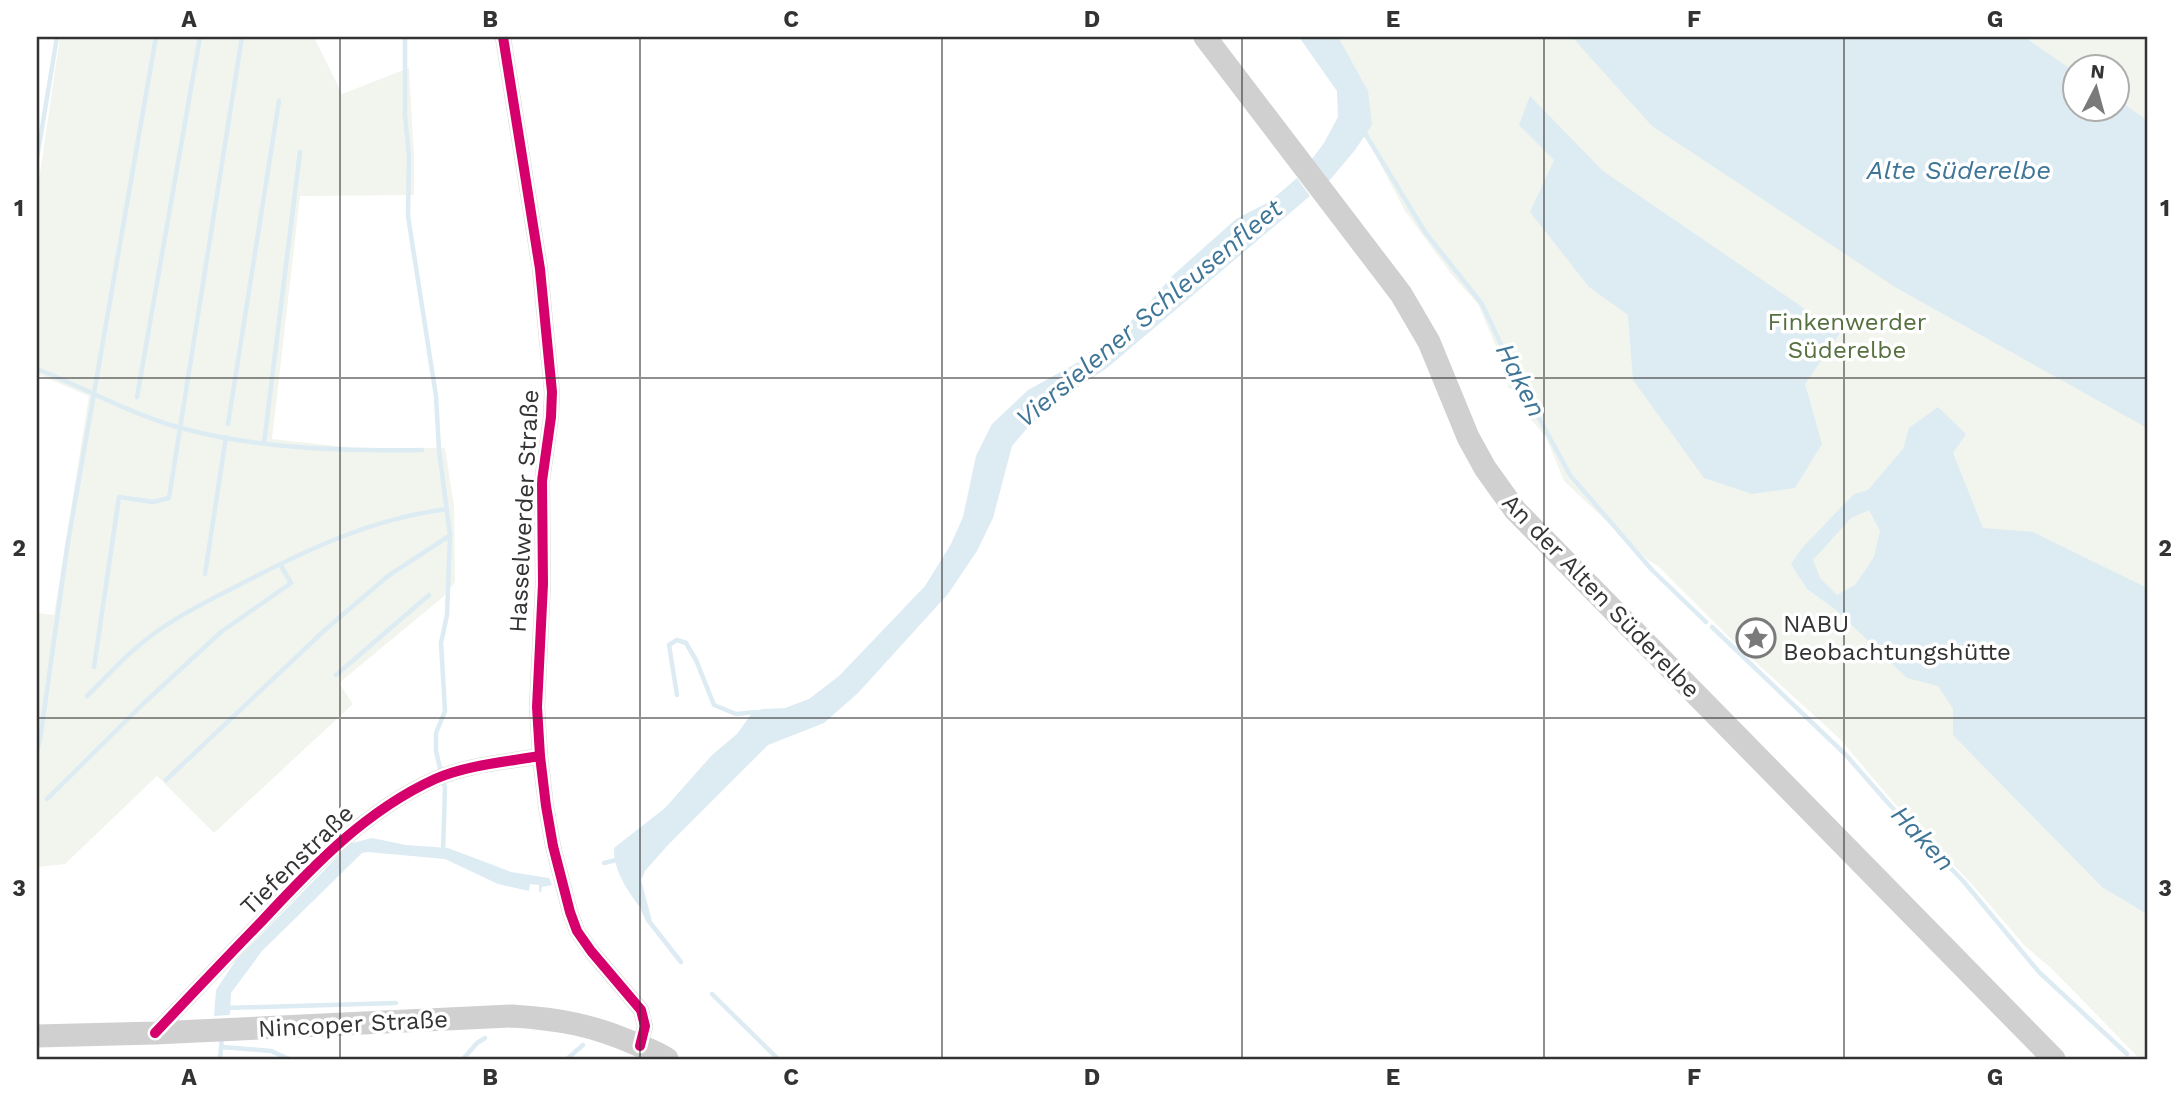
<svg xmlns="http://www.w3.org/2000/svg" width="2184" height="1096" font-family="'Work Sans',sans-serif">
<rect width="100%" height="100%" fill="#fff"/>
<g fill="#f1f5ed" fill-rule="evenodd">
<polygon points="60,37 314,37 342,94 409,68 414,156 414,195 300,196 272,439 354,448 445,448 454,506 455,582 443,597 339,683 353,704 214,833 157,776 65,864 37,867 37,613 54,615 89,396 37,374 37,194"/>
<path d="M1330 37H2147V1059H2140L2050 967 2025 946 1970 882 1895 804 1840 739 1739 647 1658 566 1648 560 1564 481 1546 437 1527 415 1516 390 1508 388V375L1478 304 1452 275 1405 211 1371 146ZM2076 66H2118V108H2076Z"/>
</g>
<g fill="#ddebf3" fill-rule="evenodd">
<polygon points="1299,37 1338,37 1368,91 1372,125 1355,150 1329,181 1312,159 1324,143 1338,117 1337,91"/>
<polygon points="1572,37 2024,37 2075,72 2076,108 2118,108 2118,100 2147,120 2147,428 1895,287 1652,126"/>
<polygon points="1530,96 1603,171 1840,333 1805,384 1822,444 1795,488 1752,494 1704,478 1633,380 1628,315 1589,287 1530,212 1554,160 1519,125"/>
<path d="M1297 178 1310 196 1107 368 1055 402 1029 426 1012 446 993 518 977 551 948 594 858 693 824 723 768 745 668 845 645 871 641 880 652 921C635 902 613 875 614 848L665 808 712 755 737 734 752 713 762 709 785 708 809 699 839 676 925 586 951 544 963 517 976 456 992 424 1028 390 1100 350 1144 309 1172 276 1236 219 1269 202Z"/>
<path d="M1938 407 1966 434 1953 453 1983 528 2033 532 2147 588V914L2102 887 1953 735V709L1938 686 1907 678 1836 610 1807 589 1791 564 1802 548 1854 494 1868 490 1903 449 1909 428ZM1869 510 1880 531 1874 557 1855 585 1837 595 1820 578 1813 560 1851 518Z"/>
<polygon points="372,838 406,845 448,848 511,872 549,878 552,885 542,887 541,892 539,892 539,885 530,884 529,891 498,884 445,859 368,852 362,853 262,951 231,993 230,1015 214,1016 216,990 236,960 345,849 352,843"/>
</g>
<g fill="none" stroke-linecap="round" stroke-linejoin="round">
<g stroke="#ddebf3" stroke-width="4.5">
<polyline points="405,37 405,115 409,156 408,216 436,396 439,450 450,535 447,615 441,643 445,711 436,733 436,751 441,772"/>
<polyline points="1363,130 1425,232 1482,304 1514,372 1570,475 1652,570 1706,622"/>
<polyline points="37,158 57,37"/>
<path d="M37 369C85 388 130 414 181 428 258 449 342 451 422 450"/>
<polyline points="137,397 200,37"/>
<polyline points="228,424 279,101"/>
<polyline points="264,443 300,152"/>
<polyline points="205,574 226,437"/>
<polyline points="1712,627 1846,755 1888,803 1964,882 2039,972 2127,1054"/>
<polyline points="94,667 119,497 153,502 169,498 242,37"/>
<polyline points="336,675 429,595"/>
<polyline points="677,695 669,645 677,640 686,643 696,660 714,705 736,714 756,712"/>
<path d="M87 696C104 680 119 662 137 647 167 621 202 604 237 586 306 550 370 519 447 509"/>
<polyline points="37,751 40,740 67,548 156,37"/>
<polyline points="166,780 326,629 388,576 449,536"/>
<polyline points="443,780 445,788 443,852"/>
<polyline points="47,799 144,703 221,632 291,583 280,564"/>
<polyline points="604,863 616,860"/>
<polyline points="643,909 648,920 681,962"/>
<polyline points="712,994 778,1059"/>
<polyline points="225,1008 396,1003"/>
<polyline points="222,1047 271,1051 289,1059"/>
<polyline points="99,1059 100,1059"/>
<polyline points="220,1059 222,1036"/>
<polyline points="463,1059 477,1043 485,1038"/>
<polyline points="567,1059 583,1045"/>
</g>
<g stroke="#d7d7d7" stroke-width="16">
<polyline points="503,37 540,269 552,392 551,417 542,481 543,584 537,707 540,756 546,806 553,846 570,912 577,931 591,951 641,1010 645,1026 640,1046"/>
<path d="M155 1033C190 996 226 958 262 921 313 866 365 811 435 779 467 765 505 762 540 756"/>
</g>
<g stroke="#d0d0d0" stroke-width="23">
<polyline points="1205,37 1401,294 1429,342 1468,437 1485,468 1515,510 2054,1059"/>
<path d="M37 1036 155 1033 512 1016C560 1019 593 1025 638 1045 648 1049 659 1053 667 1059"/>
</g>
<g stroke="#fff" stroke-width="15">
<g id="cycleway">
<polyline points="503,37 540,269 552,392 551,417 542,481 543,584 537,707 540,756 546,806 553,846 570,912 577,931 591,951 641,1010 645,1026 640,1046"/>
<path d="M155 1033C190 996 226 958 262 921 313 866 365 811 435 779 467 765 505 762 540 756"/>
</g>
</g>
<use href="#cycleway" stroke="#d6006c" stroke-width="10"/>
</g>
<path fill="none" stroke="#333" stroke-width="2" stroke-opacity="0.55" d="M340 37V1059M640 37V1059M942 37V1059M1242 37V1059M1544 37V1059M1844 37V1059M37 378H2147M37 718H2147"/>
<defs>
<g id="sight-ring" transform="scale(2.0125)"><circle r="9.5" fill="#fff" stroke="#7a7a7a" stroke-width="1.5"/><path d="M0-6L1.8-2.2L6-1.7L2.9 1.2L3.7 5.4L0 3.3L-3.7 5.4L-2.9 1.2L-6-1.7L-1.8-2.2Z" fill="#7a7a7a"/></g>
</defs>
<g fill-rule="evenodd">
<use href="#sight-ring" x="1756" y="638"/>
</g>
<g text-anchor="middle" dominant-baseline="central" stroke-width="7" stroke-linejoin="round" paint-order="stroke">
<g font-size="24" fill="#56703f" stroke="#fff">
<text x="1847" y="322">Finkenwerder<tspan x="1847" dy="28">Süderelbe</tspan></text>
</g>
<g font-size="24" fill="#333" stroke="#fff">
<text transform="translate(524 511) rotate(-87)">Hasselwerder Straße</text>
<text transform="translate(1601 596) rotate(46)">An der Alten Süderelbe</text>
<text transform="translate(297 860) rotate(-44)">Tiefenstraße</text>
<text transform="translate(353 1024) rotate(-3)">Nincoper Straße</text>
</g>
<g font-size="24" fill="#333" stroke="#fff" text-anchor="start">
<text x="1783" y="624">NABU<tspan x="1783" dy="28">Beobachtungshütte</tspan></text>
</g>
<g font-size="26" font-style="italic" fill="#3f7597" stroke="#fff">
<text x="1959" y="170">Alte Süderelbe</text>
<text transform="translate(1149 313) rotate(-40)">Viersielener Schleusenfleet</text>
<text transform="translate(1521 380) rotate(63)">Haken</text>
<text transform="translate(1923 838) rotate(47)">Haken</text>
</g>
</g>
<rect width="2184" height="1096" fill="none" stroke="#ffffff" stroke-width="77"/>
<g transform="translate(2096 88) rotate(6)"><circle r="33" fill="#ffffff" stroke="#adadad" stroke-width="2"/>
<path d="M0-5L12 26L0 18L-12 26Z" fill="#7a7a7a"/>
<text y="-10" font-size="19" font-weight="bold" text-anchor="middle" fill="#333333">N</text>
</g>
<rect x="38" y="38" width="2108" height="1020" fill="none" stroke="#333" stroke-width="2.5"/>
<g font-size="23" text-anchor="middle" font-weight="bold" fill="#333">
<text x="189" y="27">A</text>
<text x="490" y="27">B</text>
<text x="791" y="27">C</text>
<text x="1092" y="27">D</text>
<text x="1393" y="27">E</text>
<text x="1694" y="27">F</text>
<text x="1995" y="27">G</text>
<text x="19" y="216">1</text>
<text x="2165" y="216">1</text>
<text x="19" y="556">2</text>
<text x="2165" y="556">2</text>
<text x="19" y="896">3</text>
<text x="2165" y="896">3</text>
<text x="189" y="1085">A</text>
<text x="490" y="1085">B</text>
<text x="791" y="1085">C</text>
<text x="1092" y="1085">D</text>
<text x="1393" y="1085">E</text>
<text x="1694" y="1085">F</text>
<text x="1995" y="1085">G</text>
</g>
</svg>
